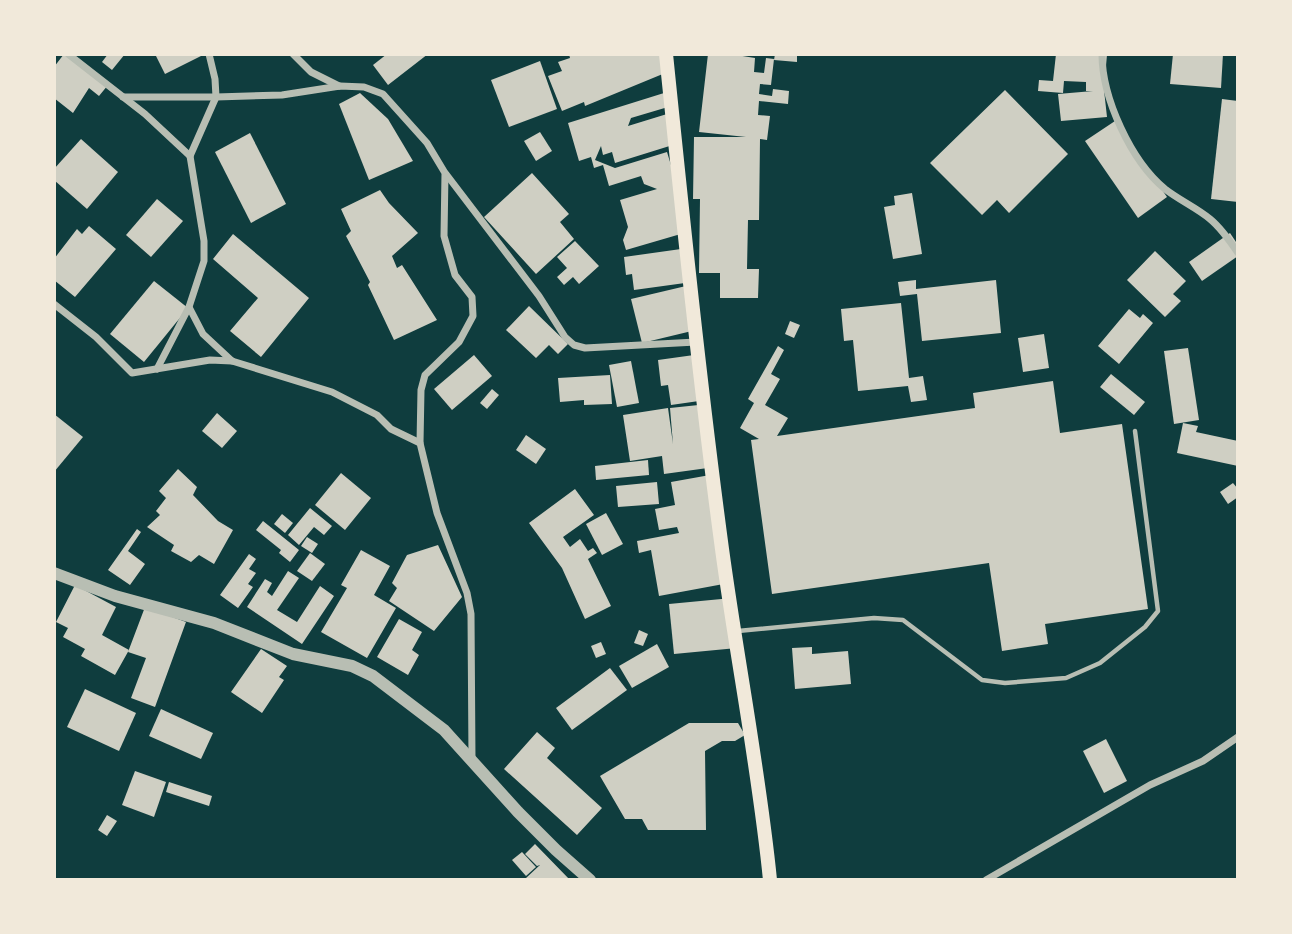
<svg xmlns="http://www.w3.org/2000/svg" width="1292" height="934" font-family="Figtree,sans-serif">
<rect width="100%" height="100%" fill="#0f3d3e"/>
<g fill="#cfcfc3">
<polygon points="64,54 69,54 108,85 99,96 89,88 73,113 54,98 54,67"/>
<polygon points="108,54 125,54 112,70 102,62"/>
<polygon points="155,54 205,54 165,74"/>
<polygon points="387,54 428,54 388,85 373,65"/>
<polygon points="569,54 664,54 670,71 585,106 584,102 562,111 548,76 562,71 558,62 570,58"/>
<polygon points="708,54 730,54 755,58 754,72 764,73 766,58 774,59 771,85 760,84 759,94 772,96 773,89 789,91 788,104 759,101 758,115 770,116 767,140 760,139 759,220 748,220 747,269 759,269 758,298 720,298 720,273 699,273 700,199 693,199 694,137 746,137 699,132"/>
<polygon points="775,54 797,54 797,62 774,60"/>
<polygon points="1056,54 1107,54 1104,90 1107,117 1061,121 1058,94 1093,91 1086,91 1086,82 1064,81 1063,93 1038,91 1039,80 1053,81"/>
<polygon points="1173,54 1223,54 1221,88 1170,84"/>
<polygon points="540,61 557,109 509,127 491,80"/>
<polygon points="1005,90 1068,154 1009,213 997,200 982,215 930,163"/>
<polygon points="360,93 388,119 413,161 369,180 339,104"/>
<polygon points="664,93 668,107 631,118 628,126 667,114 676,144 615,163 612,152 603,155 601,146 595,160 615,168 667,152 691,231 626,250 623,240 628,227 620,200 657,189 644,184 641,176 609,186 603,165 594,168 591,157 579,161 568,123"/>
<polygon points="1222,99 1238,101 1238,202 1211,199"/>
<polygon points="1115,121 1167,197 1138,218 1085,141"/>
<polygon points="540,132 552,151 536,161 524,141"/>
<polygon points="250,133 286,204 251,223 215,152"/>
<polygon points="81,139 118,172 87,209 54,180 54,169"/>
<polygon points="532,173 569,214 560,222 574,239 536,274 484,217"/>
<polygon points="380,190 389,203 418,233 392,256 397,268 402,265 437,320 394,340 368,285 370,282 346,236 351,231 341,209"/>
<polygon points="912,193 922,254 893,259 884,207 895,205 894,196"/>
<polygon points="157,199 183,221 151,257 126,235"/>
<polygon points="89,226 116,249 75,297 54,280 54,259 77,229 82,234"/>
<polygon points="1230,233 1238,245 1238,256 1202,281 1189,262"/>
<polygon points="233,234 309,298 261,357 230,331 258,298 213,259"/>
<polygon points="575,241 599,266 579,284 573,277 564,285 557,277 567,268 557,257"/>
<polygon points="681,249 685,283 634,290 632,274 626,275 624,257"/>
<polygon points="1155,251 1186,281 1173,294 1181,301 1165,317 1127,280"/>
<polygon points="916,280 916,289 996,280 1001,333 922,341 917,294 900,296 898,282"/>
<polygon points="154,281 188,308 144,362 110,334"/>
<polygon points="686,286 696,330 642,343 631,299"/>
<polygon points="901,303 909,378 923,376 927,400 911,402 908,386 858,391 853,340 844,341 841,309"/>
<polygon points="529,306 568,344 558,354 549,345 536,358 506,330"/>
<polygon points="1129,309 1140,318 1143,314 1153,323 1119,364 1098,346"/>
<polygon points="790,321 800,325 794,338 785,334"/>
<polygon points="1044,334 1049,368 1023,372 1018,338"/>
<polygon points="778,346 784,350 771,374 780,379 765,405 788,418 777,436 975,408 973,393 1053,381 1060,433 1122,424 1148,609 1045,624 1048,644 1002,651 989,563 772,594 751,440 759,439 740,428 754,403 748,399"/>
<polygon points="1188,348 1199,420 1174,424 1164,351"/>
<polygon points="474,355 492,376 452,410 434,389"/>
<polygon points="694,355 699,401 671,405 668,385 661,386 658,360"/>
<polygon points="631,361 639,403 617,407 609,365"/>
<polygon points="1111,374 1145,402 1134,415 1100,387"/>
<polygon points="610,375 612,404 584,405 584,400 560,402 558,378"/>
<polygon points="492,389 499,395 487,409 480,403"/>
<polygon points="708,404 715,467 664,474 662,456 630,461 623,415 668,408 673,444 670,408"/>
<polygon points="217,413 237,431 222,448 202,431"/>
<polygon points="54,414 83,437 54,472"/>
<polygon points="1183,423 1198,426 1196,432 1238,441 1238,466 1177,453"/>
<polygon points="526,435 546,449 536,464 516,450"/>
<polygon points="648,460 649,475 596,480 595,466"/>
<polygon points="178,469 197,487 193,495 218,521 233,530 214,564 199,555 191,562 171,551 174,545 147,527 160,515 156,511 166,498 159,491"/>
<polygon points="341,473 371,498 345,530 315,505"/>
<polygon points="710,475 729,583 659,596 651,550 639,553 637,541 679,533 677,527 659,530 655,509 675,505 671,482"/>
<polygon points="657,482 659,504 618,507 616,486"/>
<polygon points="1233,483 1238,489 1238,497 1228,504 1220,492"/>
<polygon points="575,489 594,515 563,537 570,547 580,539 588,551 593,548 597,553 588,559 611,606 585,619 562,568 529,523"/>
<polygon points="310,508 332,526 324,535 314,527 299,545 288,535"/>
<polygon points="606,513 623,544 602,555 586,524"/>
<polygon points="282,514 293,523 285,533 274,524"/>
<polygon points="263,521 299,550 290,562 279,553 281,550 256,530"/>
<polygon points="137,529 141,532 128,551 145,564 130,585 108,570"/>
<polygon points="307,537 318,544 312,553 301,546"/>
<polygon points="438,545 462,597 434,631 389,601 397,588 392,583 407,555"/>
<polygon points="361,550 390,566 374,595 396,608 367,658 321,632 347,588 341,585"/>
<polygon points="310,553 325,564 312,581 297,571"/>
<polygon points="249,554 256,559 249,569 256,573 248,584 253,587 238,608 220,595"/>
<polygon points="288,571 299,578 277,610 297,622 320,586 334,596 302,644 247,607 265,579 272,583 267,592 272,596"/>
<polygon points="75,585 116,607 102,635 129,650 115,675 81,656 85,649 63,637 68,628 56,622"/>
<polygon points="732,598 737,648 674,654 669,604"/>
<polygon points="145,607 186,622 155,707 131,698 146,658 128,652"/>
<polygon points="399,619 422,632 412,650 419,655 408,675 377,657"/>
<polygon points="639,630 648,634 643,646 634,643"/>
<polygon points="601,642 606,654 596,658 591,646"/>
<polygon points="657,644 669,667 632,688 619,666"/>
<polygon points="812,647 812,654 848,651 851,684 795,689 792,648"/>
<polygon points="261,649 287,666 279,677 284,680 262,713 231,692"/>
<polygon points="610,668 627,690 572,730 556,708"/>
<polygon points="85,689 136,713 119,751 67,727"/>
<polygon points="161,709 213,733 201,759 149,736"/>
<polygon points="689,723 738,723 745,735 735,741 722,741 705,751 706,830 648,830 642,819 625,819 600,776"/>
<polygon points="537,732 555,748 547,758 602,808 577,835 504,769"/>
<polygon points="1106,739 1127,781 1104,793 1083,751"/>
<polygon points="135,771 166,782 154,817 122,805"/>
<polygon points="169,782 212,796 209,806 166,792"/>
<polygon points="107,815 117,821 107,836 98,830"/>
<polygon points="535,844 570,880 526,878 540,865 537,866 525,854"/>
<polygon points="522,852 536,867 526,876 512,860"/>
</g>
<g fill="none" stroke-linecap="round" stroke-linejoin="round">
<polyline stroke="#b8beb3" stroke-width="4.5" points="738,631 874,618 903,620 982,680 1005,683 1066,678 1100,663 1145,627 1158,611 1135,431"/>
<g stroke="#b8beb3" stroke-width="7">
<polyline points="68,54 145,114 190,156"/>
<polyline points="209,54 215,79 216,97 190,156 204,241 204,261 189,307 203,334 232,361 332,392 377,415 391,429 420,443 437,513 467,593 471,614 472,760"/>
<polyline points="293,54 311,72 339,86"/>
<path d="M1102 54C1102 98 1131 161 1165 189 1179 200 1197 208 1210 219 1221 228 1230 241 1238 253"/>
<polyline points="123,97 216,97 282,95 340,86 364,87 383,94 427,143 445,173 444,236 455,275 472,297 473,316 459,342 425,375 421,390 420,443"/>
<polyline points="446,174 539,296 565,337 574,345 585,348 696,342"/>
<polyline points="54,304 96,337 132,373 210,360 232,361"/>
<polyline points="157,369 189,307"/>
<polyline points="986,880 1150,785 1203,761 1238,737"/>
</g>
<polyline stroke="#b8beb3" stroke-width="12" points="54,573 115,596 214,623 293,654 352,666 373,676 444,730 518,812 556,850 590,880"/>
<path stroke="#f1e9da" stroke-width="14" d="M666 54C683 220 700 385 722 549 737 660 759 769 770 880"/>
</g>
<rect width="1292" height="934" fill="none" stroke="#f1e9da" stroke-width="112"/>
</svg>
